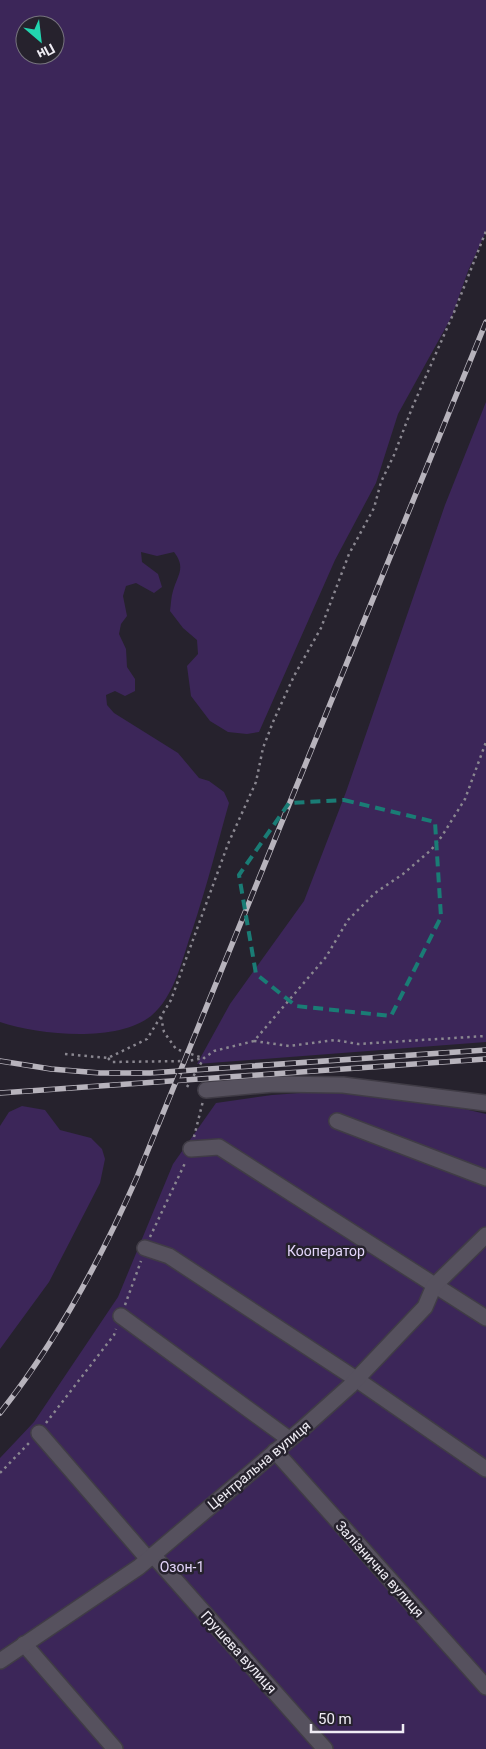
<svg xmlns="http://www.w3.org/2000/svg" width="486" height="1749" font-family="Roboto,sans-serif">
<rect width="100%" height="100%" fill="#26222d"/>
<g fill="#3c2659" fill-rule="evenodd">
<path d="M0 0H486V232L468 271 452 316 398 414 376 483 335 560 259 732 247 734 228 732 210 721 191 696 187 666 198 654 197 640 183 628 170 611C171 604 171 597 173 591 178 574 186 568 174 552L157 556 141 552 142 562 158 574 162 587 154 593 136 583 126 586 123 596 127 616 121 624 119 634 126 649 127 667 135 679V691L125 696 115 691 106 695 107 705 114 713 178 753 199 778 209 781 224 792 229 803C217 846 206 889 192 931 182 959 175 996 151 1016 117 1043 39 1035 0 1022ZM25 25H55V55H25Z"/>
<polygon points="486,402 486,1042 197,1064 230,1004 304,901 346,792 445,505"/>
<polygon points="328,1091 430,1101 486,1114 486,1749 0,1749 0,1458 34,1422 118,1297 173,1164 216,1103 272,1095"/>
<polygon points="22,1106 45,1110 60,1130 91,1138 102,1149 105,1159 100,1183 49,1282 0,1349 0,1126 9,1112"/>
</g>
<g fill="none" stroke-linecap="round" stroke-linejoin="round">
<g stroke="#403c46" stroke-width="18">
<g id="minor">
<polyline points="206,1090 274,1084 343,1085 486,1103"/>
<polyline points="337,1121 486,1178"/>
<polyline points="191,1149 219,1147 486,1318"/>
<polyline points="145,1248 169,1256 356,1379 486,1469"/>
<polyline points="121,1316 289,1439"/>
<polyline points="39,1433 148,1559"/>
<polyline points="275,1451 486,1687"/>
<polyline points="153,1555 325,1749"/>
<polyline points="24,1644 115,1749"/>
<polyline points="0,1661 139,1567 302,1429 350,1386 425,1307 434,1286 486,1235"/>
</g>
</g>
<g stroke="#8a8790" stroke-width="2.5" stroke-dasharray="2.5 4" stroke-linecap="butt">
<polyline points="161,1017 164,1032 176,1049 203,1058"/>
<polyline points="254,1041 289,1046 335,1040 358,1044 486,1036"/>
<polyline points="65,1054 108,1058 147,1039 171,1000 228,844 256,782 263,748 273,722 294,676 321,628 349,554 374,508 381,482 394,455 412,408 455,310 486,231"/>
<polyline points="108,1058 112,1062 188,1061 204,1058"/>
<polyline points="187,1087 204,1058 214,1051 254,1041 326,957 348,920 375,893 403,874 431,850 442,836 465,799 486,742"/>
<polyline points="194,1137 203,1101"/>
<polyline points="150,1237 186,1161"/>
<polyline points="125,1305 141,1261"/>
<polyline points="46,1423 114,1335 116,1329"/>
<polyline points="0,1473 30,1442"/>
</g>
<use href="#minor" stroke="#56515e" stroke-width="15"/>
<g stroke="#b7b3bc" stroke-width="5.5">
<g id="rail">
<polyline points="0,1061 51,1069 100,1073 150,1073 486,1050"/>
<polyline points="0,1093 486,1059"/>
<path d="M0 1413C57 1341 100 1261 137 1177L486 322"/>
</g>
</g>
<use href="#rail" stroke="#26222d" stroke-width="4" stroke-dasharray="11" stroke-linecap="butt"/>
</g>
<path fill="none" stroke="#1a7c75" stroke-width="4" stroke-dasharray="10 6" stroke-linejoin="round" d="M344 800 435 822 441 917 391 1016 296 1006 256 974 239 875 289 803Z"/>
<g text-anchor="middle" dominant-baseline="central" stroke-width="5" stroke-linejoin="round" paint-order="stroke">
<g font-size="14" fill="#e3d5fa" stroke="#26222d">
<text x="326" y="1251">Кооператор</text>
<text x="182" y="1567">Озон-1</text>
</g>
<g font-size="14" fill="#efecf4" stroke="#26222d">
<text transform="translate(259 1465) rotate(-40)">Центральна вулиця</text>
<text transform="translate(380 1569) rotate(48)">Залізнична вулиця</text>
<text transform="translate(239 1652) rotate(48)">Грушева вулиця</text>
</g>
</g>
<g transform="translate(40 40) rotate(152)"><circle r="24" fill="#26222d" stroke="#76737d"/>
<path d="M0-4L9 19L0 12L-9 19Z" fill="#22d5af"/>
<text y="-8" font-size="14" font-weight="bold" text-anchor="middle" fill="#efecf4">Пн</text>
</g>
<path d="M311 1724v8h92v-8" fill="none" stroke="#efecf4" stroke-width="2.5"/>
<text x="318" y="1724" font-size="15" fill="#efecf4" stroke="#26222d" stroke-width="4" paint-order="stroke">50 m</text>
</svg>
